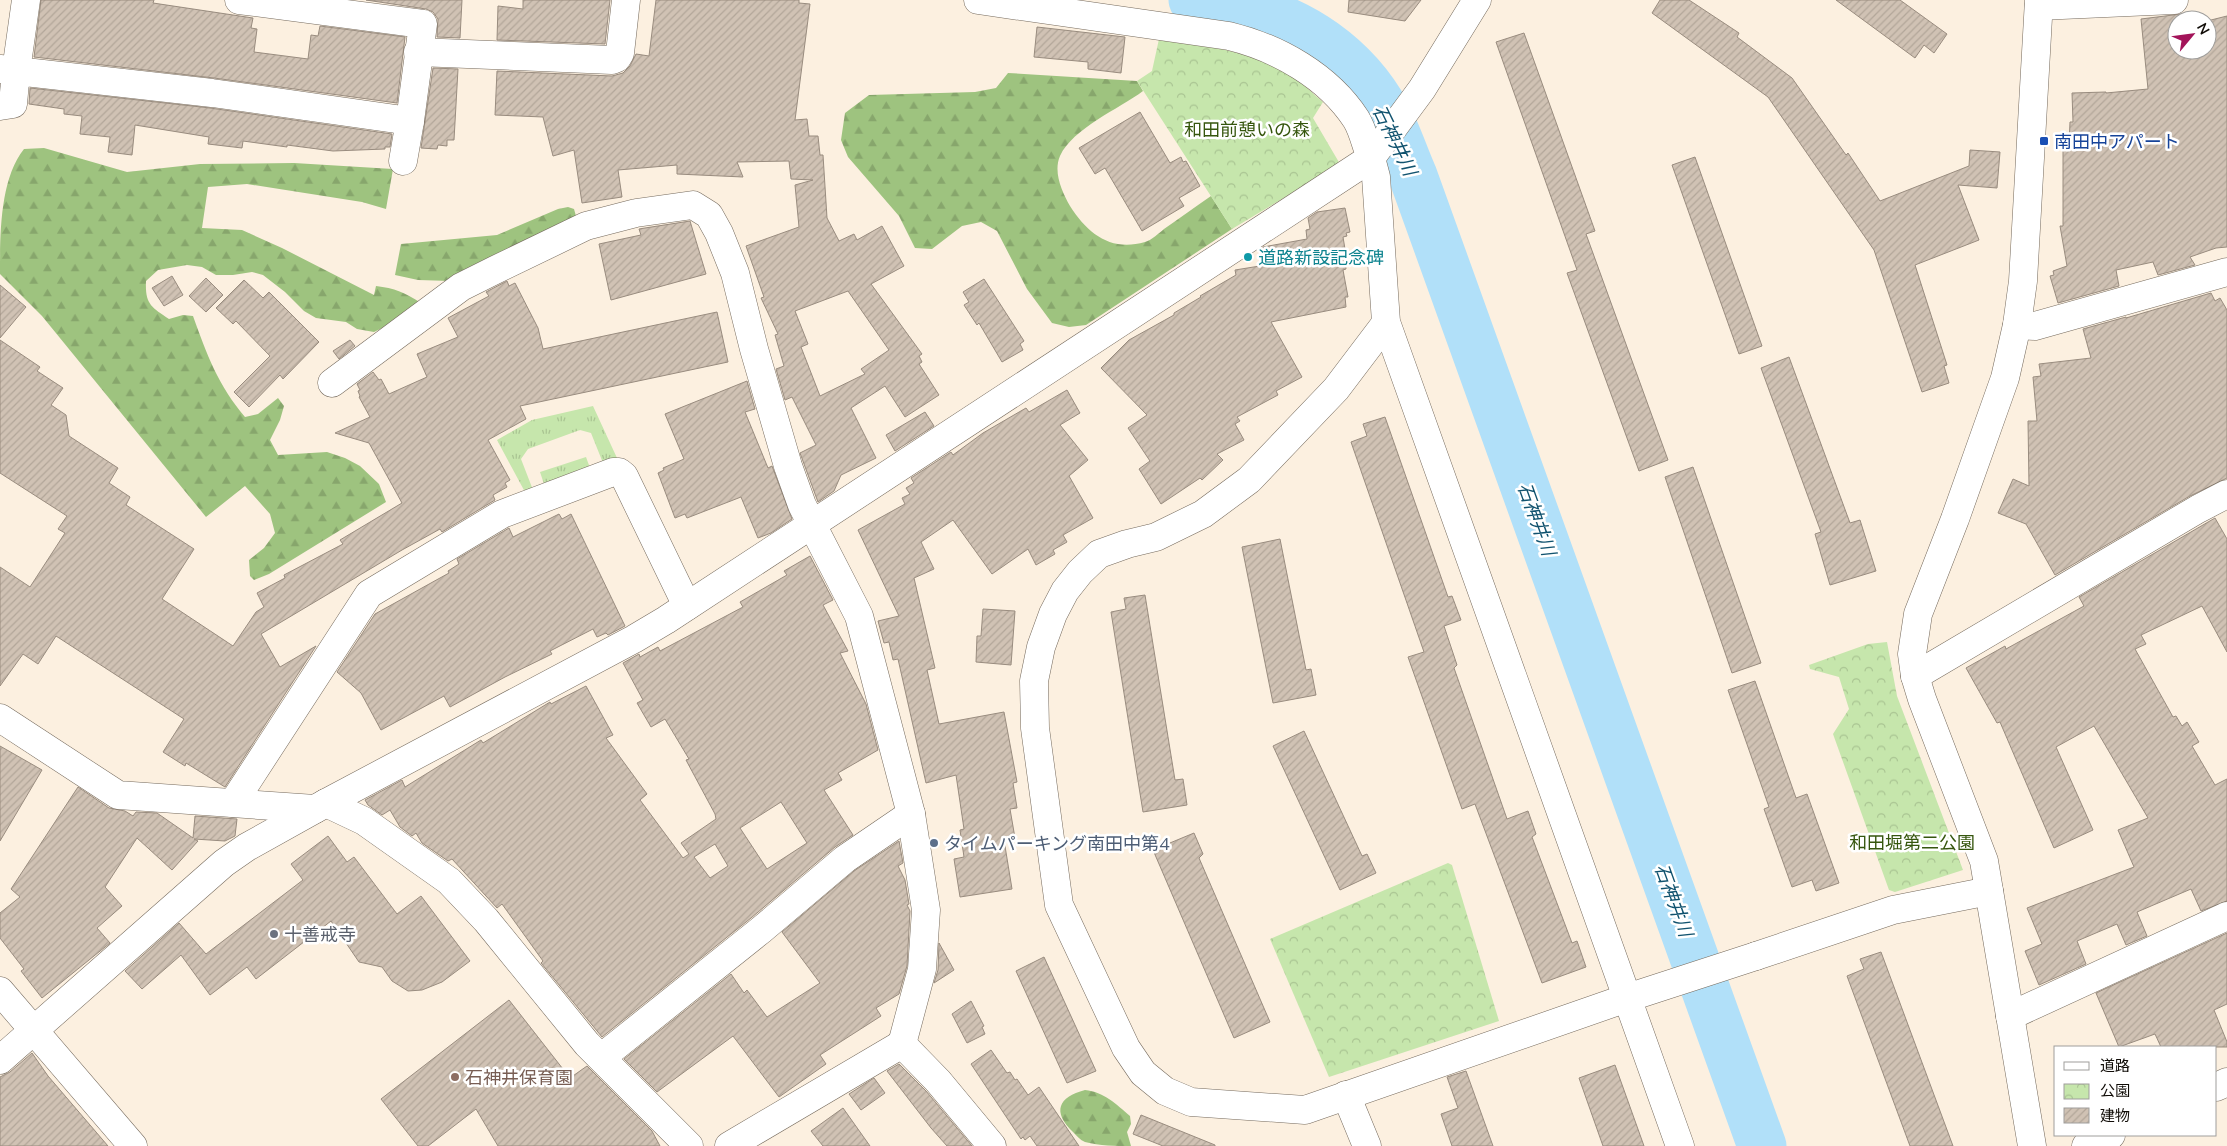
<svg xmlns="http://www.w3.org/2000/svg" width="2227" height="1146" font-family="Mulish,'Noto Sans JP',sans-serif">
<defs>
<pattern id="grass-tufts" width="24" height="20" patternUnits="userSpaceOnUse" patternTransform="scale(1.25)"><rect width="24" height="20" fill="#c6e6ac"/><path d="M3 7l-1-3M5 7V3M7 7l1-3M15 17l-1-3M17 17v-4M19 17l1-3" fill="none" stroke="#a9c492"/></pattern>
<pattern id="forest-firs" width="22" height="20" patternUnits="userSpaceOnUse" patternTransform="scale(1.25)"><rect width="22" height="20" fill="#9ec37f"/><path d="M5 1l3.5 6h-7zM16 11l3.5 6h-7z" fill="#87a66c"/></pattern>
<pattern id="park-crowns" width="20" height="18" patternUnits="userSpaceOnUse" patternTransform="scale(1.25)"><rect width="20" height="18" fill="#c6e6ac"/><path d="M2 6a3 3 0 1 1 6 0M12 15a3 3 0 1 1 6 0" fill="none" stroke="#a9c492"/></pattern>
<pattern id="building-hatch" width="6" height="6" patternUnits="userSpaceOnUse" patternTransform="scale(1.25)"><rect width="6" height="6" fill="#d0c2b4"/><path d="M-1 1l2-2M0 6l6-6M5 7l2-2" fill="none" stroke="#b2a699"/></pattern>
</defs>
<rect width="100%" height="100%" fill="#fcf0e0"/>
<g fill="url(#grass-tufts)">
<polygon points="593,406 617,458 603,463 591,433 580,430 528,449 521,459 533,490 525,492 497,440 532,420"/>
<polygon points="586,457 590,468 544,484 540,472"/>
</g>
<g fill="url(#forest-firs)">
<path d="M1008 73 1137 81 1143 91C1119 109 1073 128 1060 156 1053 172 1062 192 1070 206 1088 234 1111 252 1145 242 1152 240 1159 233 1164 229 1180 218 1195 207 1211 196L1232 229 1086 325 1069 327 1052 323 1027 289 997 231 981 222 962 226 932 249 915 248 899 216 848 157 841 140 845 113 869 95 975 92 996 88Z"/>
<path d="M44 148 127 172 200 164 294 163 393 169 386 209 362 202 247 184 208 187 202 228 242 230 282 248 374 295 376 286C394 288 406 293 421 303L405 317 374 332 357 329 346 322 316 318 304 311 285 292 263 275 252 272 233 275H216L202 267 187 265 158 270 146 281C145 304 151 307 169 319L183 315 193 316C207 355 218 385 245 417L258 414 278 398 284 406 280 420 270 440 278 455 327 452 345 458 360 466 379 484 386 502 269 574 254 580 250 576 249 560 264 548 275 533 270 514 245 486 206 517 42 316 0 274C0 233 0 179 24 149Z"/>
<polygon points="568,207 574,209 576,216 451,281 418,280 395,275 401,244 497,235 558,209"/>
<path d="M1085 1090C1104 1092 1116 1104 1130 1116L1131 1124 1127 1132 1131 1146C1115 1146 1100 1146 1085 1142 1080 1140 1077 1136 1073 1132 1052 1112 1058 1097 1085 1090Z"/>
</g>
<g fill="url(#park-crowns)">
<path d="M1159 39C1206 46 1257 51 1297 79 1306 86 1314 95 1323 102L1313 118 1340 164 1232 229 1137 81 1152 71Z"/>
<polygon points="1887,642 1897,696 1963,870 1895,892 1889,890 1833,734 1849,709 1839,677 1810,669 1809,665 1868,644"/>
<polygon points="1448,863 1452,865 1499,1021 1329,1077 1270,939"/>
</g>
<g fill="none" stroke-linecap="round" stroke-linejoin="round">
<path stroke="#b1e0f9" stroke-width="49" d="M1193 0C1208 2 1224 4 1238 7 1300 18 1356 58 1386 113 1397 133 1404 156 1413 176L1762 1146"/>
</g>
<g fill="url(#building-hatch)" stroke="#998c7f" fill-rule="evenodd">
<polygon points="41,0 154,0 153,3 253,18 251,28 257,29 254,52 308,59 311,35 318,36 320,26 405,37 397,103 214,78 34,57"/>
<polygon points="366,0 462,0 460,38 437,37 438,19 433,12 426,9"/>
<polygon points="523,0 610,0 605,44 497,40 498,6 523,9"/>
<path d="M656 0H799V3L810 4 795 120 807 119 809 136H818L820 155H823L827 218 839 241 854 234 857 240 882 226 904 266 871 284 922 354 919 356 922 362 919 364 939 395 905 417 885 386 851 408 876 458 841 475 834 491 818 502 800 453 816 445 792 397 785 400 776 369 784 366 775 335 778 334 761 298 764 297 746 246 799 227 795 185 813 180 791 179 789 161 737 162 743 177 677 174V165L618 170 622 197 582 203 574 150 553 156 543 117 495 115 497 71 612 76 623 73 630 66 636 54 649 56ZM848 291 889 350 861 369 865 374 820 396 801 347 808 344 795 311Z"/>
<polygon points="1349,0 1421,0 1405,21 1348,12"/>
<polygon points="1660,0 1689,0 1739,33 1737,37 1792,78 1846,155 1848,153 1880,201 1969,166 1970,150 2000,152 1997,188 1958,185 1979,240 1915,265 1947,365 1944,366 1949,383 1922,392 1874,250 1768,97 1652,13"/>
<polygon points="1836,0 1900,0 1947,34 1934,53 1924,45 1915,58"/>
<polygon points="2181,14 2192,20 2177,20 2177,50 2207,50 2207,21 2227,16 2227,247 2216,248 2190,257 2195,265 2158,275 2153,262 2116,270 2119,286 2058,303 2050,276 2054,275 2053,271 2067,266 2060,226 2063,226 2063,145 2069,146 2070,122 2073,122 2072,93 2106,92 2106,93 2148,89 2141,19"/>
<polygon points="1037,27 1125,37 1121,73 1088,69 1088,62 1034,57"/>
<polygon points="1524,33 1595,231 1586,234 1668,460 1639,471 1567,273 1577,270 1496,42"/>
<polygon points="433,68 458,69 454,140 447,140 447,146 438,145 437,149 421,148"/>
<polygon points="30,88 210,108 392,134 390,147 385,147 385,149 333,151 287,145 287,147 243,141 242,148 208,144 209,137 135,125 132,155 108,152 110,137 80,134 82,116 64,114 64,109 29,104"/>
<polygon points="1140,112 1170,163 1181,157 1183,162 1186,161 1200,186 1179,198 1184,206 1142,231 1105,168 1095,174 1079,148"/>
<polygon points="1695,157 1762,346 1739,354 1672,165"/>
<polygon points="1345,208 1350,232 1346,233 1347,236 1343,237 1347,261 1345,261 1346,269 1343,270 1348,297 1345,297 1346,307 1271,322 1302,377 1276,391 1278,395 1237,417 1240,421 1235,424 1244,440 1217,454 1223,460 1202,480 1200,478 1161,504 1139,469 1150,461 1128,428 1147,415 1101,368 1129,340 1174,315 1174,313 1201,297 1200,296 1236,275 1235,270 1266,265 1263,247 1307,239 1306,230 1310,229 1308,218 1317,212"/>
<polygon points="690,221 706,274 611,300 599,244 641,235 639,229 645,228"/>
<polygon points="172,276 183,295 164,306 152,288"/>
<polygon points="206,278 223,295 206,312 189,296"/>
<polygon points="984,279 1024,341 1020,344 1023,350 1002,362 979,323 977,325 964,305 969,302 963,292"/>
<polygon points="244,280 263,298 269,292 319,342 283,379 280,375 249,407 234,392 270,356 236,321 233,324 216,308"/>
<polygon points="507,281 509,286 515,283 538,328 543,349 717,312 728,362 520,406 526,419 488,440 510,480 505,483 507,487 493,495 495,500 442,532 440,529 402,550 261,634 280,667 316,646 225,787 186,763 185,766 163,752 184,719 56,636 38,664 23,654 0,686 0,567 30,587 65,533 58,529 67,516 0,473 0,340 40,367 37,371 63,388 51,405 66,415 69,436 118,468 109,483 130,497 126,505 194,549 162,599 233,646 256,612 264,607 257,593 285,578 284,575 343,544 340,540 402,503 369,443 335,433 370,417 359,397 360,396 358,391 360,390 357,384 373,372 379,380 381,379 389,394 427,377 417,354 458,337 448,318 489,296 486,292"/>
<polygon points="0,285 26,307 0,338"/>
<polygon points="2211,293 2215,301 2220,298 2227,310 2227,478 2190,496 2055,575 2026,524 1998,513 2013,479 2029,486 2028,421 2037,421 2033,377 2041,376 2039,364 2091,358 2083,329 2126,317 2126,318"/>
<polygon points="350,340 355,346 339,359 333,351"/>
<polygon points="1789,357 1850,523 1860,520 1876,571 1830,585 1815,534 1821,532 1761,368"/>
<polygon points="747,381 755,409 745,412 768,468 772,466 792,519 771,533 758,538 741,497 687,518 685,514 675,518 658,473 664,470 663,468 684,459 665,414"/>
<polygon points="1067,390 1080,413 1060,425 1088,460 1069,476 1093,518 1063,535 1067,542 1053,550 1055,554 1036,565 1028,549 992,574 953,520 921,542 934,569 914,578 935,668 927,670 939,724 1004,712 1017,782 1013,783 1017,808 1010,809 1015,838 1004,840 1012,889 960,897 954,859 964,857 960,830 964,829 956,775 926,783 898,659 893,660 889,642 884,643 878,621 899,616 858,530 905,504 902,498 910,494 906,488 914,483 911,478 951,452 953,455 983,433 1026,408 1029,412"/>
<polygon points="925,412 934,426 895,451 886,435"/>
<polygon points="1385,417 1448,597 1452,596 1461,620 1444,626 1457,665 1454,668 1507,819 1528,811 1536,834 1532,837 1572,943 1577,941 1586,967 1542,983 1475,804 1462,809 1408,657 1424,652 1351,442 1367,436 1363,424"/>
<polygon points="1693,467 1761,663 1732,673 1665,477"/>
<polygon points="559,514 562,519 571,514 625,626 608,635 606,633 597,637 593,629 550,651 552,654 505,677 450,707 444,696 381,730 361,693 337,672 375,614 449,573 448,571 459,564 457,559 509,528 513,537"/>
<polygon points="2215,518 2227,539 2227,652 2202,606 2141,635 2146,644 2135,649 2173,717 2176,716 2182,726 2187,722 2199,742 2192,746 2215,785 2227,779 2227,901 2201,911 2191,889 2137,912 2147,936 2126,945 2117,924 2077,941 2086,964 2039,985 2025,951 2042,944 2027,908 2134,867 2118,830 2148,818 2094,726 2056,747 2093,830 2054,848 2000,722 1997,723 1966,668 2005,646 2006,649 2084,606 2079,597"/>
<polygon points="1280,539 1306,670 1311,669 1316,695 1273,703 1242,547"/>
<path d="M810 556 833 600 823 605 848 651 840 653 866 704 878 750 838 773 842 780 824 790 853 835 835 847 751 918 602 1037 541 963 543 961 502 904 497 908 452 859 448 861 422 843 416 833 412 836 400 827 390 810 382 815 368 805 365 800 402 780 405 787 481 740 483 743 550 702 551 704 586 686 613 735 606 738 647 794 640 800 683 858 689 854 681 843 716 819 715 814 686 760 689 759 665 719 651 727 637 703 643 700 623 663 639 654 640 657 658 647 660 651 743 607 740 602 787 575 784 571ZM781 802 807 843 767 869 740 828ZM715 844 728 866 710 878 694 857Z"/>
<polygon points="1145,595 1175,780 1183,779 1187,805 1143,812 1111,612 1126,609 1124,598"/>
<polygon points="983,609 1015,611 1011,665 976,662 977,636 981,636"/>
<polygon points="1755,681 1796,798 1807,794 1839,883 1816,891 1812,880 1792,887 1764,809 1769,807 1728,690"/>
<polygon points="1304,731 1362,856 1367,854 1376,873 1340,890 1273,746"/>
<polygon points="0,746 42,770 0,841"/>
<polygon points="78,787 109,808 125,811 133,816 136,812 157,813 193,838 195,816 237,819 235,836 225,841 194,839 198,841 172,870 137,838 105,887 122,906 97,928 110,943 42,998 21,971 24,969 0,938 0,913 20,897 11,889"/>
<polygon points="1194,833 1203,854 1199,858 1270,1022 1234,1038 1153,850"/>
<polygon points="328,836 347,862 354,857 397,914 421,896 470,961 442,982 422,990 408,991 392,981 382,967 359,962 331,921 256,979 247,967 210,995 181,955 142,989 125,971 179,923 206,954 303,880 291,864"/>
<polygon points="899,841 903,863 898,866 905,880 909,904 907,905 910,911 907,966 899,994 876,1008 881,1016 820,1055 826,1064 779,1097 733,1036 657,1092 624,1059 731,974 744,993 747,990 767,1017 820,983 782,932 854,871"/>
<polygon points="2227,933 2227,1004 2214,1010 2227,1042 2227,1047 2161,1047 2155,1034 2119,1047 2096,993"/>
<polygon points="939,943 954,970 934,983 938,970"/>
<polygon points="1881,952 1953,1146 1910,1146 1847,976 1864,969 1860,959"/>
<polygon points="1044,957 1096,1071 1067,1083 1016,971"/>
<polygon points="509,1000 570,1078 587,1066 652,1131 660,1146 498,1146 476,1109 428,1146 418,1146 381,1099"/>
<polygon points="971,1001 984,1026 982,1027 985,1034 967,1043 952,1014"/>
<polygon points="991,1050 1007,1073 1010,1072 1015,1080 1017,1079 1028,1095 1039,1087 1079,1146 1037,1146 1030,1136 1025,1140 1023,1137 1021,1139 971,1064"/>
<polygon points="32,1053 48,1076 108,1146 0,1146 0,1077 10,1072"/>
<polygon points="899,1064 926,1091 972,1146 947,1146 931,1128 887,1071"/>
<polygon points="1615,1065 1644,1146 1603,1146 1579,1078"/>
<polygon points="1466,1071 1493,1146 1452,1146 1441,1114 1458,1108 1447,1077"/>
<polygon points="874,1078 885,1093 861,1110 849,1094"/>
<polygon points="843,1108 870,1146 823,1146 811,1131"/>
<polygon points="1141,1115 1215,1145 1215,1146 1163,1146 1133,1134"/>
</g>
<g fill="none" stroke-linecap="round" stroke-linejoin="round">
<g stroke="#756a5d" stroke-width="29">
<g id="street">
<polyline points="2039,6 2174,0"/>
<polyline points="418,52 612,60 617,58 620,53 626,0"/>
<polyline points="0,69 16,71 26,0"/>
<polyline points="0,106 13,104 16,71 212,93 410,121 423,24 239,0"/>
<polyline points="403,161 410,121"/>
<polyline points="1386,323 1336,389 1249,480 1203,514 1156,537 1127,544 1099,554 1080,572 1065,591 1053,614 1041,647 1034,681 1035,728 1059,905 1126,1048 1143,1073 1165,1091 1191,1102 1305,1110 1627,998"/>
<polyline points="2017,325 2035,326 2227,272"/>
<polyline points="332,383 461,287 495,270 586,226 636,213 693,205 709,215 719,233 735,273 754,349 788,466 802,505 859,616 911,814 926,910 922,969 902,1044"/>
<polyline points="1915,676 2198,509 2227,494"/>
<polyline points="0,718 118,795 315,809"/>
<polyline points="233,803 369,594 502,514 613,472 619,472 624,476 687,606"/>
<polyline points="326,803 364,821 449,881 486,920 587,1044 689,1146"/>
<polyline points="1756,956 1893,910 1989,891"/>
<polyline points="0,991 133,1146"/>
<polyline points="2010,1016 2227,916"/>
<polyline points="602,1057 761,930 845,859 911,814"/>
<path d="M0 1060 224 863 247 847 326 803 634 639 666 620 1371 158C1366 146 1363 130 1356 119 1328 76 1278 48 1229 36L978 0"/>
<polyline points="2216,1087 2227,1082"/>
<polyline points="1346,1095 1367,1146"/>
<polyline points="729,1146 902,1044 938,1081 992,1146"/>
<polyline points="2086,1146 2111,1135"/>
</g>
</g>
<g stroke="#756a5d" stroke-width="29">
<g id="secondary">
<polyline points="1477,0 1422,89 1371,158 1376,177 1386,322 1680,1146"/>
<polyline points="1627,998 1756,956"/>
<polyline points="2032,1146 1984,861 1922,699 1915,676 1912,654 1918,614 1955,519 2005,378 2017,325 2023,281 2039,0"/>
</g>
</g>
<use href="#street" stroke="#fff" stroke-width="28"/>
<use href="#secondary" stroke="#fff" stroke-width="28"/>
</g>
<rect fill="#1a4fb4" stroke="#fff" stroke-width="2" x="2039" y="136" width="10" height="10" rx="2.5"/>
<circle fill="#0f9aa8" stroke="#fff" stroke-width="2" cx="1248" cy="257" r="5"/>
<circle fill="#5c6f8a" stroke="#fff" stroke-width="2" cx="934" cy="843" r="5"/>
<circle fill="#6b7280" stroke="#fff" stroke-width="2" cx="274" cy="934" r="5"/>
<circle fill="#8d6e63" stroke="#fff" stroke-width="2" cx="455" cy="1077" r="5"/>
<g text-anchor="middle" dominant-baseline="central" stroke-width="5" stroke-linejoin="round" paint-order="stroke">
<g font-size="18" fill="#36560e" stroke="#fff">
<text x="1247" y="129">和田前憩いの森</text>
<text x="1912" y="842">和田堀第二公園</text>
</g>
<g font-size="18" fill="#164399" stroke="#fff" text-anchor="start">
<text x="2054" y="141">南田中アパート</text>
</g>
<g font-size="18" fill="#0d838f" stroke="#fff" text-anchor="start">
<text x="1258" y="257">道路新設記念碑</text>
</g>
<g font-size="18" fill="#4e5e75" stroke="#fff" text-anchor="start">
<text x="944" y="843">タイムパーキング南田中第4</text>
</g>
<g font-size="18" fill="#5b616d" stroke="#fff" text-anchor="start">
<text x="284" y="934">十善戒寺</text>
</g>
<g font-size="18" fill="#785e54" stroke="#fff" text-anchor="start">
<text x="465" y="1077">石神井保育園</text>
</g>
<g font-size="19" font-style="italic" fill="#11536f" stroke="#fff">
<text transform="translate(1395 140) rotate(64)">石神井川</text>
<text transform="translate(1537 519) rotate(70)">石神井川</text>
<text transform="translate(1674 900) rotate(70)">石神井川</text>
</g>
</g>
<rect x="2054" y="1046" width="162" height="90" fill="#ffffff" stroke="#9f9e9c"/>
<rect x="2064" y="1062" width="25" height="8" fill="#ffffff" stroke="#9f9e9c"/>
<text x="2100" y="1071" font-size="15" fill="#100c07">道路</text>
<rect x="2064" y="1084" width="25" height="15" fill="url(#park-crowns)" stroke="#9f9e9c"/>
<text x="2100" y="1096" font-size="15" fill="#100c07">公園</text>
<rect x="2064" y="1108" width="25" height="15" fill="url(#building-hatch)" stroke="#9f9e9c"/>
<text x="2100" y="1121" font-size="15" fill="#100c07">建物</text>
<g transform="translate(2192 35) rotate(61)"><circle r="24" fill="#ffffff" stroke="#9f9e9c"/>
<path d="M0-4L9 19L0 12L-9 19Z" fill="#a3145a"/>
<text y="-8" font-size="14" font-weight="bold" text-anchor="middle" fill="#100c07">N</text>
</g>
</svg>
